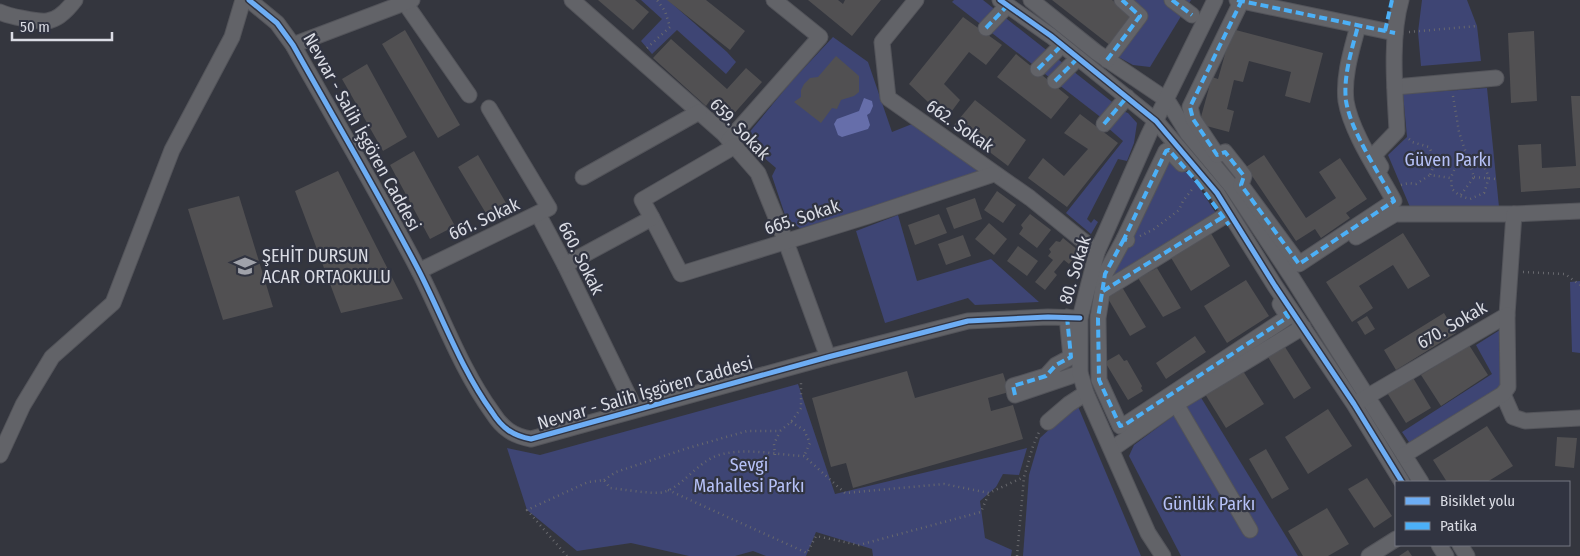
<svg xmlns="http://www.w3.org/2000/svg" width="1580" height="556" font-family="'Fira Sans Condensed',sans-serif">
<rect width="100%" height="100%" fill="#34363e"/>
<g fill="#3e4574">
<polygon points="641,0 668,0 727,52 736,62 726,74 677,30 652,54 641,41 662,19"/>
<polygon points="954,0 983,0 1116,105 1103,119 952,2"/>
<polygon points="1129,0 1191,0 1150,67 1133,65 1113,54"/>
<polygon points="1422,0 1467,0 1477,26 1481,61 1421,66 1418,32"/>
<polygon points="833,37 868,62 892,132 912,124 983,172 805,232 786,218 772,176 776,168 743,140 791,82"/>
<polygon points="1487,88 1499,207 1410,207 1388,155 1407,137 1403,94"/>
<polygon points="1120,110 1128,113 1137,123 1134,143 1127,161 1118,159 1087,219 1091,223 1094,219 1098,222 1091,234 1066,213 1123,141 1107,127"/>
<polygon points="1169,152 1197,184 1217,215 1109,279"/>
<polygon points="898,215 917,281 991,259 1039,302 975,305 968,298 885,323 856,231"/>
<polygon points="1580,281 1580,353 1572,352 1570,282"/>
<polygon points="1503,328 1503,383 1499,390 1411,445 1402,432 1492,374 1476,345"/>
<polygon points="798,384 835,494 1027,448 1019,475 1003,474 996,487 980,501 985,538 1012,550 1011,556 873,556 872,549 816,532 806,556 766,556 753,551 735,556 689,556 631,543 577,551 527,510 507,448 540,455"/>
<polygon points="1200,396 1298,556 1181,556 1129,456 1134,445"/>
<polygon points="1077,404 1141,556 1023,556 1029,475 1040,438"/>
</g>
<polygon fill="#666eaa" points="864,98 872,101 873,106 870,113 867,115 870,125 868,129 842,137 838,135 834,124 837,119 859,111"/>
<g fill="#515052">
<polygon points="598,0 635,0 649,12 633,30"/>
<polygon points="667,0 706,0 745,31 730,50"/>
<polygon points="808,0 838,0 843,4 845,0 881,0 852,36"/>
<polygon points="1052,0 1112,0 1134,17 1111,46"/>
<polygon points="963,17 1002,45 986,65 969,52 944,84 960,100 946,119 909,84"/>
<polygon points="1232,29 1323,53 1310,103 1285,96 1291,72 1249,61 1243,82 1234,80 1227,109 1234,111 1229,132 1199,124 1212,77 1218,79"/>
<polygon points="405,30 460,125 438,138 382,44"/>
<polygon points="1534,31 1537,101 1511,103 1508,33"/>
<polygon points="671,39 727,89 746,68 762,82 731,117 711,99 706,106 653,58"/>
<polygon points="1016,54 1069,97 1051,119 997,77"/>
<polygon points="836,56 859,76 859,92 854,96 841,100 837,109 832,108 821,123 794,102 801,97 801,90 804,84 810,78 818,77"/>
<polygon points="367,64 407,137 383,151 342,79"/>
<polygon points="1571,96 1580,96 1580,188 1521,192 1518,145 1541,144 1542,168 1576,166"/>
<polygon points="975,100 1026,140 1008,166 954,125"/>
<polygon points="1080,114 1118,143 1067,207 1028,178 1043,158 1064,176 1088,149 1064,133"/>
<polygon points="414,151 455,226 430,239 390,165"/>
<polygon points="478,155 506,203 487,215 458,167"/>
<polygon points="1264,155 1306,218 1336,198 1319,172 1340,158 1367,199 1346,213 1350,218 1321,238 1315,229 1296,241 1246,167"/>
<polygon points="338,171 403,299 341,313 295,191"/>
<polygon points="997,191 1016,205 1003,223 984,210"/>
<polygon points="239,196 273,307 223,320 188,209"/>
<polygon points="975,198 982,219 954,229 946,208"/>
<polygon points="939,214 947,233 915,245 908,225"/>
<polygon points="1030,214 1051,230 1037,248 1019,234 1023,228 1021,225"/>
<polygon points="989,223 1007,239 994,255 975,239"/>
<polygon points="1209,230 1230,266 1191,291 1170,256"/>
<polygon points="1403,233 1430,276 1408,289 1393,265 1359,286 1373,308 1352,322 1326,282"/>
<polygon points="963,235 971,256 946,265 938,244"/>
<polygon points="1063,238 1079,251 1069,264 1064,260 1054,272 1057,275 1045,290 1035,282 1053,260 1048,256 1051,252 1049,249 1056,241 1060,242"/>
<polygon points="1018,246 1038,261 1027,276 1007,261"/>
<polygon points="1157,268 1181,308 1163,317 1138,278"/>
<polygon points="1246,280 1269,316 1227,343 1204,306"/>
<polygon points="1122,287 1146,327 1130,336 1107,297"/>
<polygon points="1444,313 1456,333 1396,370 1384,350"/>
<polygon points="1367,316 1375,329 1365,335 1357,322"/>
<polygon points="1195,336 1206,352 1166,379 1156,363"/>
<polygon points="1469,345 1488,375 1441,406 1421,375"/>
<polygon points="1285,347 1311,388 1294,399 1268,357"/>
<polygon points="1119,354 1124,361 1127,360 1142,386 1141,388 1143,391 1128,400 1105,362"/>
<polygon points="907,371 915,398 1003,373 1009,392 988,398 991,411 1013,405 1023,439 853,488 846,463 831,467 812,398"/>
<polygon points="1243,371 1264,404 1226,428 1205,394"/>
<polygon points="1412,376 1431,408 1406,423 1386,391"/>
<polygon points="1328,409 1352,446 1308,474 1285,437"/>
<polygon points="1487,426 1513,466 1487,482 1447,482 1433,460"/>
<polygon points="1557,437 1577,438 1574,468 1555,466"/>
<polygon points="1266,449 1289,489 1272,499 1249,459"/>
<polygon points="1367,478 1392,516 1374,528 1348,489"/>
<polygon points="1327,508 1349,544 1328,556 1303,556 1288,531"/>
<polygon points="1408,550 1412,556 1399,556"/>
</g>
<g fill="none" stroke-linecap="round" stroke-linejoin="round">
<g stroke="#53545a" stroke-width="17">
<g id="minor">
<path d="M249 0 277 23 293 45C335 120 379 194 419 271 443 318 461 369 492 412 502 428 513 436 531 439L828 357 968 321 1048 317 1080 318"/>
<polyline points="572,0 723,133 758,173 786,242 828,357"/>
<polyline points="916,0 882,42 888,98 1030,198 1097,252"/>
<polyline points="1000,0 1051,36 1156,121 1217,193 1275,286 1354,404 1402,482"/>
<polyline points="1031,0 1096,52 1167,100 1188,134 1232,187 1291,276 1421,482"/>
<polyline points="1172,0 1192,15"/>
<polyline points="1237,0 1395,33"/>
<path d="M1242 0 1190 107 1193 119 1217 155 1225 152 1244 176 1241 185 1299 264 1394 201C1379 173 1351 132 1346 101 1343 76 1352 49 1358 26"/>
<polyline points="405,3 469,95"/>
<path d="M0 12C8 16 38 22 47 21 58 20 69 8 75 0"/>
<polyline points="986,28 1007,6"/>
<polyline points="293,45 412,0"/>
<polyline points="1107,60 1140,16 1122,0"/>
<polyline points="1038,69 1062,45"/>
<polyline points="1055,81 1078,58"/>
<polyline points="1395,87 1496,78"/>
<polyline points="1104,124 1127,97"/>
<polyline points="729,140 820,37 774,0"/>
<path d="M1381 167 1374 155 1397 131C1395 91 1390 38 1401 0"/>
<polyline points="583,177 699,112"/>
<polyline points="538,214 565,265 635,409"/>
<polyline points="652,218 681,274 868,216 994,174"/>
<polyline points="1356,237 1395,214 1514,214"/>
<polyline points="1124,239 1105,274 1098,318 1099,380 1120,426 1126,424 1288,317 1280,304"/>
<polyline points="1127,240 1124,239 1166,151 1169,150 1182,164"/>
<polyline points="565,265 652,218 642,200 735,146"/>
<polyline points="419,271 549,208 489,108"/>
<polyline points="1103,291 1223,217"/>
<polyline points="1067,317 1071,357 1056,365 1046,376 1013,386 1015,395 1080,373"/>
<polyline points="1503,394 1513,417 1525,421 1580,418"/>
<polyline points="1358,402 1507,315 1514,214 1580,211"/>
<polyline points="1176,404 1250,530"/>
<polyline points="1048,422 1069,404 1086,393"/>
<polyline points="1112,449 1176,404 1303,327"/>
<polyline points="0,455 23,405 52,357 113,303 172,150 232,37 243,0"/>
<polyline points="1404,455 1503,394 1508,387 1507,315"/>
<polyline points="1439,545 1446,556"/>
<polyline points="1460,545 1467,556"/>
<polyline points="1163,556 1148,533 1086,393 1080,373 1080,318 1097,252 1149,134 1215,0"/>
<polyline points="1369,556 1396,539"/>
</g>
</g>
<g stroke="#68696e" stroke-width="2.5" stroke-dasharray="1 4" stroke-linecap="butt">
<polyline points="1409,32 1477,26"/>
<polyline points="647,48 670,27 665,11 657,0"/>
<polyline points="1453,96 1459,132 1474,177 1460,196"/>
<path d="M1409 139 1412 142 1429 147C1434 156 1435 165 1430 175L1451 178C1456 163 1460 159 1476 159 1490 171 1490 177 1484 193L1470 199 1460 196 1452 189 1451 178"/>
<polyline points="1474,177 1496,179"/>
<polyline points="1401,185 1409,183 1416,184 1430,175"/>
<polyline points="1140,236 1154,229 1179,210 1183,201 1194,187"/>
<polyline points="1523,272 1565,274 1580,285"/>
<polyline points="791,422 804,430 810,443 804,456"/>
<polyline points="775,455 774,444 780,431"/>
<polyline points="604,480 616,472 688,448 747,431 780,431 791,422 801,408 801,382"/>
<polyline points="668,490 807,553 816,536 859,545 981,512 989,493"/>
<path d="M567 556 527 510 588 482 604 480 610 488C622 489 655 495 664 492 685 485 698 461 719 455 747 447 776 455 804 456L845 493 944 484 989 493 1024 477"/>
<polyline points="1017,556 1024,477 1033,446 1039,432"/>
</g>
<use href="#minor" stroke="#626368" stroke-width="15"/>
<g stroke="#4cb0f7" stroke-width="4" stroke-dasharray="8 4" stroke-linecap="butt">
<polyline points="1172,0 1192,15"/>
<polyline points="1237,0 1395,33"/>
<path d="M1242 0 1190 107 1193 119 1217 155 1225 152 1244 176 1241 185 1299 264 1394 201C1379 173 1351 132 1346 101 1343 76 1352 49 1358 26"/>
<polyline points="986,28 1007,6"/>
<polyline points="1385,31 1392,0"/>
<polyline points="1107,60 1140,16 1122,0"/>
<polyline points="1038,69 1062,45"/>
<polyline points="1055,81 1078,58"/>
<polyline points="1104,124 1127,97"/>
<polyline points="1198,183 1229,225"/>
<polyline points="1124,239 1105,274 1098,318 1099,380 1120,426 1126,424 1288,317 1283,309"/>
<polyline points="1127,240 1124,239 1166,151 1169,150 1198,183 1197,184"/>
<polyline points="1103,291 1223,217"/>
<polyline points="1015,395 1013,386 1046,376 1056,365 1071,357 1067,317"/>
</g>
<g stroke="#313441" stroke-width="8">
<g id="cycleway">
<path d="M249 0 277 23 293 45C335 120 379 194 419 271 443 318 461 369 492 412 502 428 513 436 531 439L828 357 968 321 1048 317 1080 318"/>
<polyline points="1000,0 1051,36 1156,121 1217,193 1275,286 1354,404 1402,482"/>
</g>
</g>
<use href="#cycleway" stroke="#6dadf4" stroke-width="5"/>
</g>
<defs>
<g id="school-bare" transform="scale(1.725)"><path d="M0-5L7-2L0 1L-7-2ZM-4 1L0 2.5L4 1V4Q0 6-4 4Z" fill="#a0a2aa" stroke="#313441" stroke-width="2.5" paint-order="stroke"/></g>
</defs>
<g fill-rule="evenodd">
<use href="#school-bare" x="245" y="266"/>
</g>
<g text-anchor="middle" dominant-baseline="central" stroke-width="4.5" stroke-linejoin="round" paint-order="stroke">
<g font-size="18" fill="#dadce4" stroke="#313441">
<text transform="translate(960 126) rotate(35)">662. Sokak</text>
<text transform="translate(740 129) rotate(46)">659. Sokak</text>
<text transform="translate(362 132) rotate(61)">Nevvar - Salih İşgören Caddesi</text>
<text transform="translate(802 217) rotate(-18)">665. Sokak</text>
<text transform="translate(484 219) rotate(-25)">661. Sokak</text>
<text transform="translate(581 258) rotate(63)">660. Sokak</text>
<text transform="translate(1075 270) rotate(-73)">80. Sokak</text>
<text transform="translate(1452 325) rotate(-30)">670. Sokak</text>
<text transform="translate(645 393) rotate(-16)">Nevvar - Salih İşgören Caddesi</text>
</g>
<g font-size="18" fill="#b6c1f7" stroke="#313441">
<text x="1448" y="160">Güven Parkı</text>
<text x="749" y="465">Sevgi<tspan x="749" dy="21">Mahallesi Parkı</tspan></text>
<text x="1209" y="504">Günlük Parkı</text>
</g>
<g font-size="18" fill="#dadce4" stroke="#313441" text-anchor="start">
<text x="262" y="256">ŞEHİT DURSUN<tspan x="262" dy="21">ACAR ORTAOKULU</tspan></text>
</g>
</g>
<rect x="1395" y="481" width="175" height="65" fill="#313441" stroke="#757782"/>
<rect x="1405" y="497" width="25" height="8" fill="#6dadf4" stroke="#757782"/>
<text x="1440" y="506" font-size="15" fill="#dadce4">Bisiklet yolu</text>
<rect x="1405" y="522" width="25" height="8" fill="#4cb0f7" stroke="#757782"/>
<text x="1440" y="531" font-size="15" fill="#dadce4">Patika</text>
<path d="M12 32v8h100v-8" fill="none" stroke="#dadce4" stroke-width="2.5"/>
<text x="20" y="32" font-size="15" fill="#dadce4" stroke="#313441" stroke-width="4" paint-order="stroke">50 m</text>
</svg>
